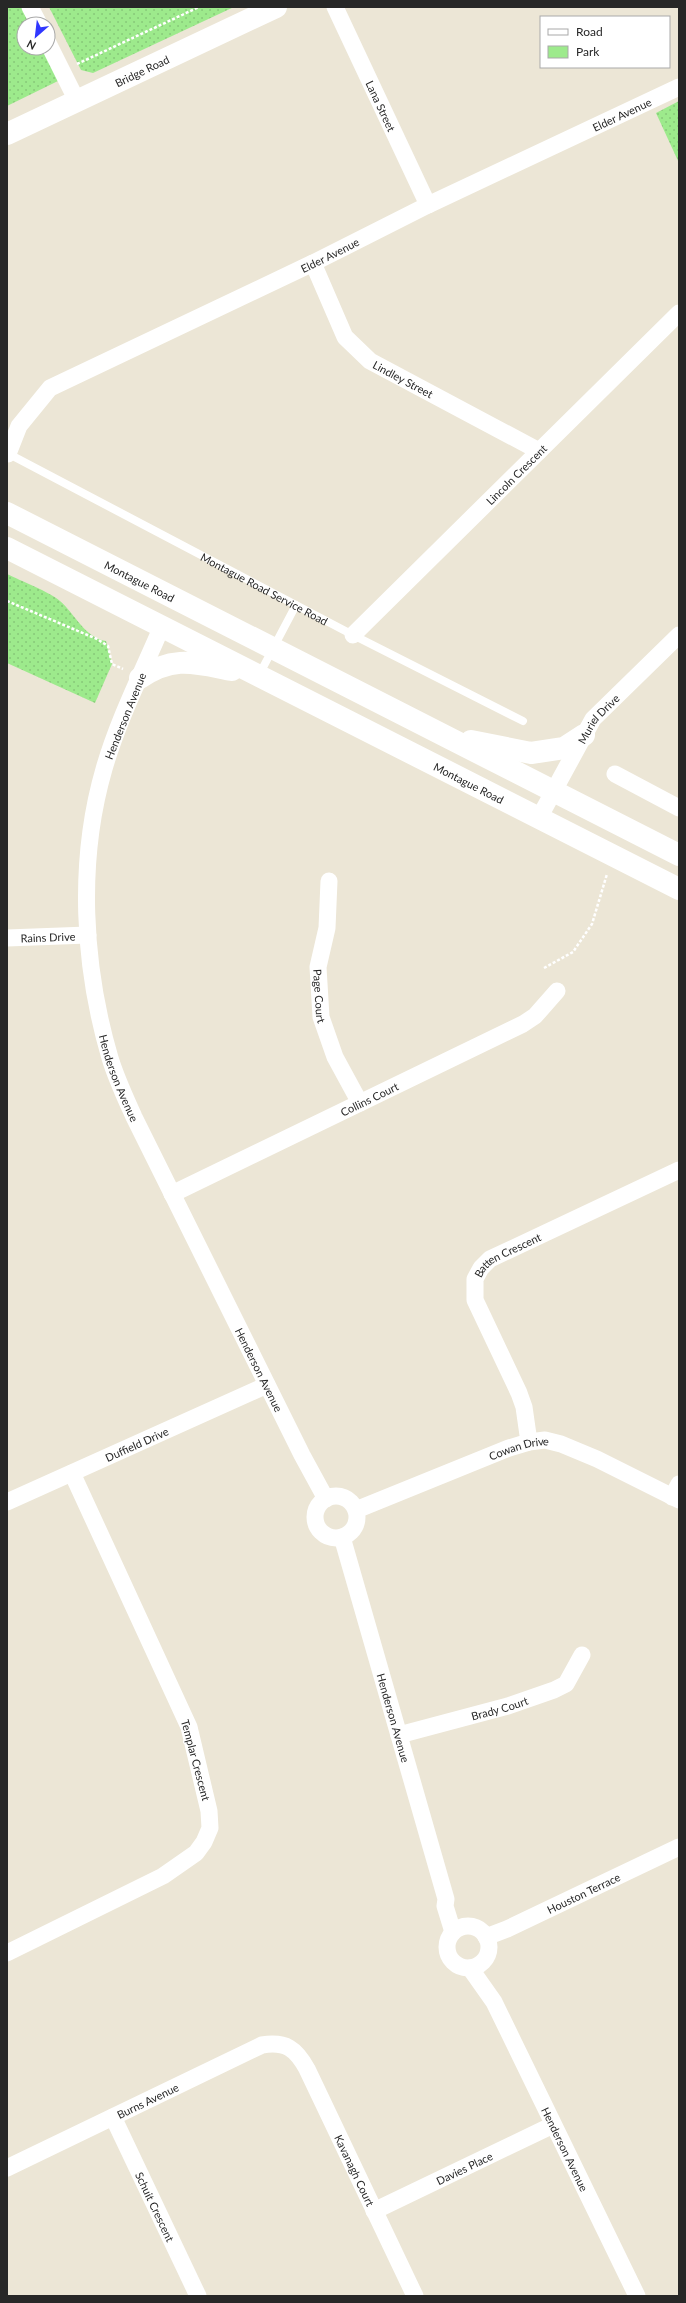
<svg xmlns="http://www.w3.org/2000/svg" width="686" height="2303" font-family="Lato,sans-serif">
<defs>
<pattern id="green-dots" width="8" height="8" patternUnits="userSpaceOnUse"><rect width="8" height="8" fill="#9dea8c"/><path d="M2 2h.1M6 6h.1" fill="none" stroke="#87c979" stroke-width="1.8" stroke-linecap="round"/></pattern>
</defs>
<rect width="100%" height="100%" fill="#ece6d6"/>
<g fill="url(#green-dots)">
<polygon points="7,7 23,7 31,24 24,24 24,48 43,48 58,81 7,106"/>
<polygon points="49,7 234,7 93,73 81,70"/>
<polygon points="679,101 679,163 656,113"/>
<path d="M7 574C21 581 50 592 60 601 75 614 85 638 106 641L112 664 95 703 7 663Z"/>
</g>
<g fill="none" stroke-linecap="round" stroke-linejoin="round">
<g stroke="#fff" stroke-width="2.5" stroke-dasharray="3 2" stroke-linecap="butt">
<polyline points="77,64 199,7"/>
<polyline points="7,601 97,639 108,646 112,664 123,669"/>
<polyline points="544,968 573,952 592,924 607,874"/>
</g>
<g stroke="#fff" stroke-width="8">
<path id="s1" d="M7 453 353 635 523 721"/>
<polyline points="259,675 296,605"/>
</g>
<g stroke="#fff" stroke-width="17">
<polyline points="30,7 39,24"/>
<path id="s2" d="M335 7 428 205"/>
<polyline points="48,43 77,101"/>
<path id="s3" d="M313 263 345 337 370 361 539 451"/>
<path id="s4" d="M8 454 19 426 50 388 313 263 428 205 679 87"/>
<path id="s5" d="M162 626C142 673 118 720 104 769 77 862 83 966 110 1058 116 1078 125 1097 134 1117L302 1455 326 1499"/>
<path id="s6" d="M353 635 679 313"/>
<polyline points="615,774 679,808"/>
<path id="s7" d="M539 818 593 719 679 635"/>
<path id="s8" d="M329 881 327 928 318 967 321 1017 335 1057 360 1103"/>
<path id="s9" d="M7 938 88 935"/>
<path id="s10" d="M172 1194 523 1024 535 1016 557 991"/>
<path id="s11" d="M529 1442 524 1407 519 1393 475 1300V1279L481 1268 490 1259 679 1170"/>
<circle cx="336" cy="1517" r="21"/>
<polyline points="672,1497 679,1484"/>
<path id="s12" d="M7 1502 267 1385"/>
<path id="s13" d="M356 1510 509 1448 529 1442 545 1440 561 1444 597 1459 679 1500"/>
<path id="s14" d="M342 1537 446 1899 445 1906 453 1932"/>
<path id="s15" d="M399 1735 508 1706 554 1690 566 1684 582 1655"/>
<circle cx="468" cy="1947" r="21"/>
<path id="s16" d="M486 1937 507 1929 679 1847"/>
<polyline points="7,1953 163,1876 196,1853 204,1842 210,1828 209,1811 189,1727 72,1473"/>
<path id="s17" d="M470 1968 494 2002 637 2296"/>
<path id="s18" d="M113 2117 198 2296"/>
<path id="s19" d="M7 2168 262 2045C286 2041 296 2049 307 2069L415 2296"/>
<path id="s20" d="M374 2211 553 2125"/>
</g>
<g stroke="#fff" stroke-width="22">
<path id="s21" d="M7 134 276 7"/>
<path id="s22" d="M7 513 679 855"/>
<path id="s23" d="M7 548 679 889"/>
<path d="M140 678C174 655 195 663 232 670"/>
<polyline points="471,741 531,753 564,748 584,735"/>
</g>
</g>
<g text-anchor="middle" dominant-baseline="central" stroke-width="3" stroke-linejoin="round" paint-order="stroke">
<g font-size="11" fill="#272727" stroke="#fff">
<text stroke="none"><textPath href="#s21" startOffset="149">Bridge Road</textPath></text>
<text stroke="none"><textPath href="#s2" startOffset="109">Lana Street</textPath></text>
<text stroke="none"><textPath href="#s4" startOffset="713">Elder Avenue</textPath></text>
<text stroke="none"><textPath href="#s4" startOffset="389">Elder Avenue</textPath></text>
<text stroke="none"><textPath href="#s3" startOffset="153">Lindley Street</textPath></text>
<text stroke="none"><textPath href="#s6" startOffset="229">Lincoln Crescent</textPath></text>
<text stroke="none"><textPath href="#s22" startOffset="149">Montague Road</textPath></text>
<text stroke="none"><textPath href="#s1" startOffset="291">Montague Road Service Road</textPath></text>
<text transform="translate(125 716) rotate(-68)">Henderson Avenue</text>
<text stroke="none"><textPath href="#s7" startOffset="116">Muriel Drive</textPath></text>
<text stroke="none"><textPath href="#s23" startOffset="518">Montague Road</textPath></text>
<text stroke="none"><textPath href="#s9" startOffset="41">Rains Drive</textPath></text>
<text stroke="none"><textPath href="#s8" startOffset="116">Page Court</textPath></text>
<text stroke="none"><textPath href="#s5" startOffset="469">Henderson Avenue</textPath></text>
<text stroke="none"><textPath href="#s10" startOffset="219">Collins Court</textPath></text>
<text stroke="none"><textPath href="#s11" startOffset="216">Batten Crescent</textPath></text>
<text stroke="none"><textPath href="#s5" startOffset="793">Henderson Avenue</textPath></text>
<text stroke="none"><textPath href="#s12" startOffset="142">Duffield Drive</textPath></text>
<text stroke="none"><textPath href="#s13" startOffset="175">Cowan Drive</textPath></text>
<text stroke="none"><textPath href="#s15" startOffset="104">Brady Court</textPath></text>
<text stroke="none"><textPath href="#s14" startOffset="188">Henderson Avenue</textPath></text>
<text transform="translate(196 1760) rotate(75)">Templar Crescent</text>
<text stroke="none"><textPath href="#s16" startOffset="107">Houston Terrace</textPath></text>
<text stroke="none"><textPath href="#s19" startOffset="156">Burns Avenue</textPath></text>
<text stroke="none"><textPath href="#s17" startOffset="205">Henderson Avenue</textPath></text>
<text stroke="none"><textPath href="#s20" startOffset="100">Davies Place</textPath></text>
<text stroke="none"><textPath href="#s19" startOffset="451">Kavanagh Court</textPath></text>
<text stroke="none"><textPath href="#s18" startOffset="99">Schuit Crescent</textPath></text>
</g>
</g>
<rect width="686" height="2303" fill="none" stroke="#272727" stroke-width="16"/>
<rect x="540" y="16" width="130" height="52" fill="#ffffff" stroke="#a9a9a9"/>
<rect x="548" y="29" width="20" height="6" fill="#ffffff" stroke="#a9a9a9"/>
<text x="576" y="36" font-size="12" fill="#272727">Road</text>
<rect x="548" y="46" width="20" height="12" fill="#9dea8c" stroke="#a9a9a9"/>
<text x="576" y="56" font-size="12" fill="#272727">Park</text>
<g transform="translate(36 36) rotate(208)"><circle r="19" fill="#ffffff" stroke="#a9a9a9"/>
<path d="M0-3L7 15L0 10L-7 15Z" fill="#3037ff"/>
<text y="-6" font-size="11" font-weight="bold" text-anchor="middle" fill="#272727">N</text>
</g>
</svg>
